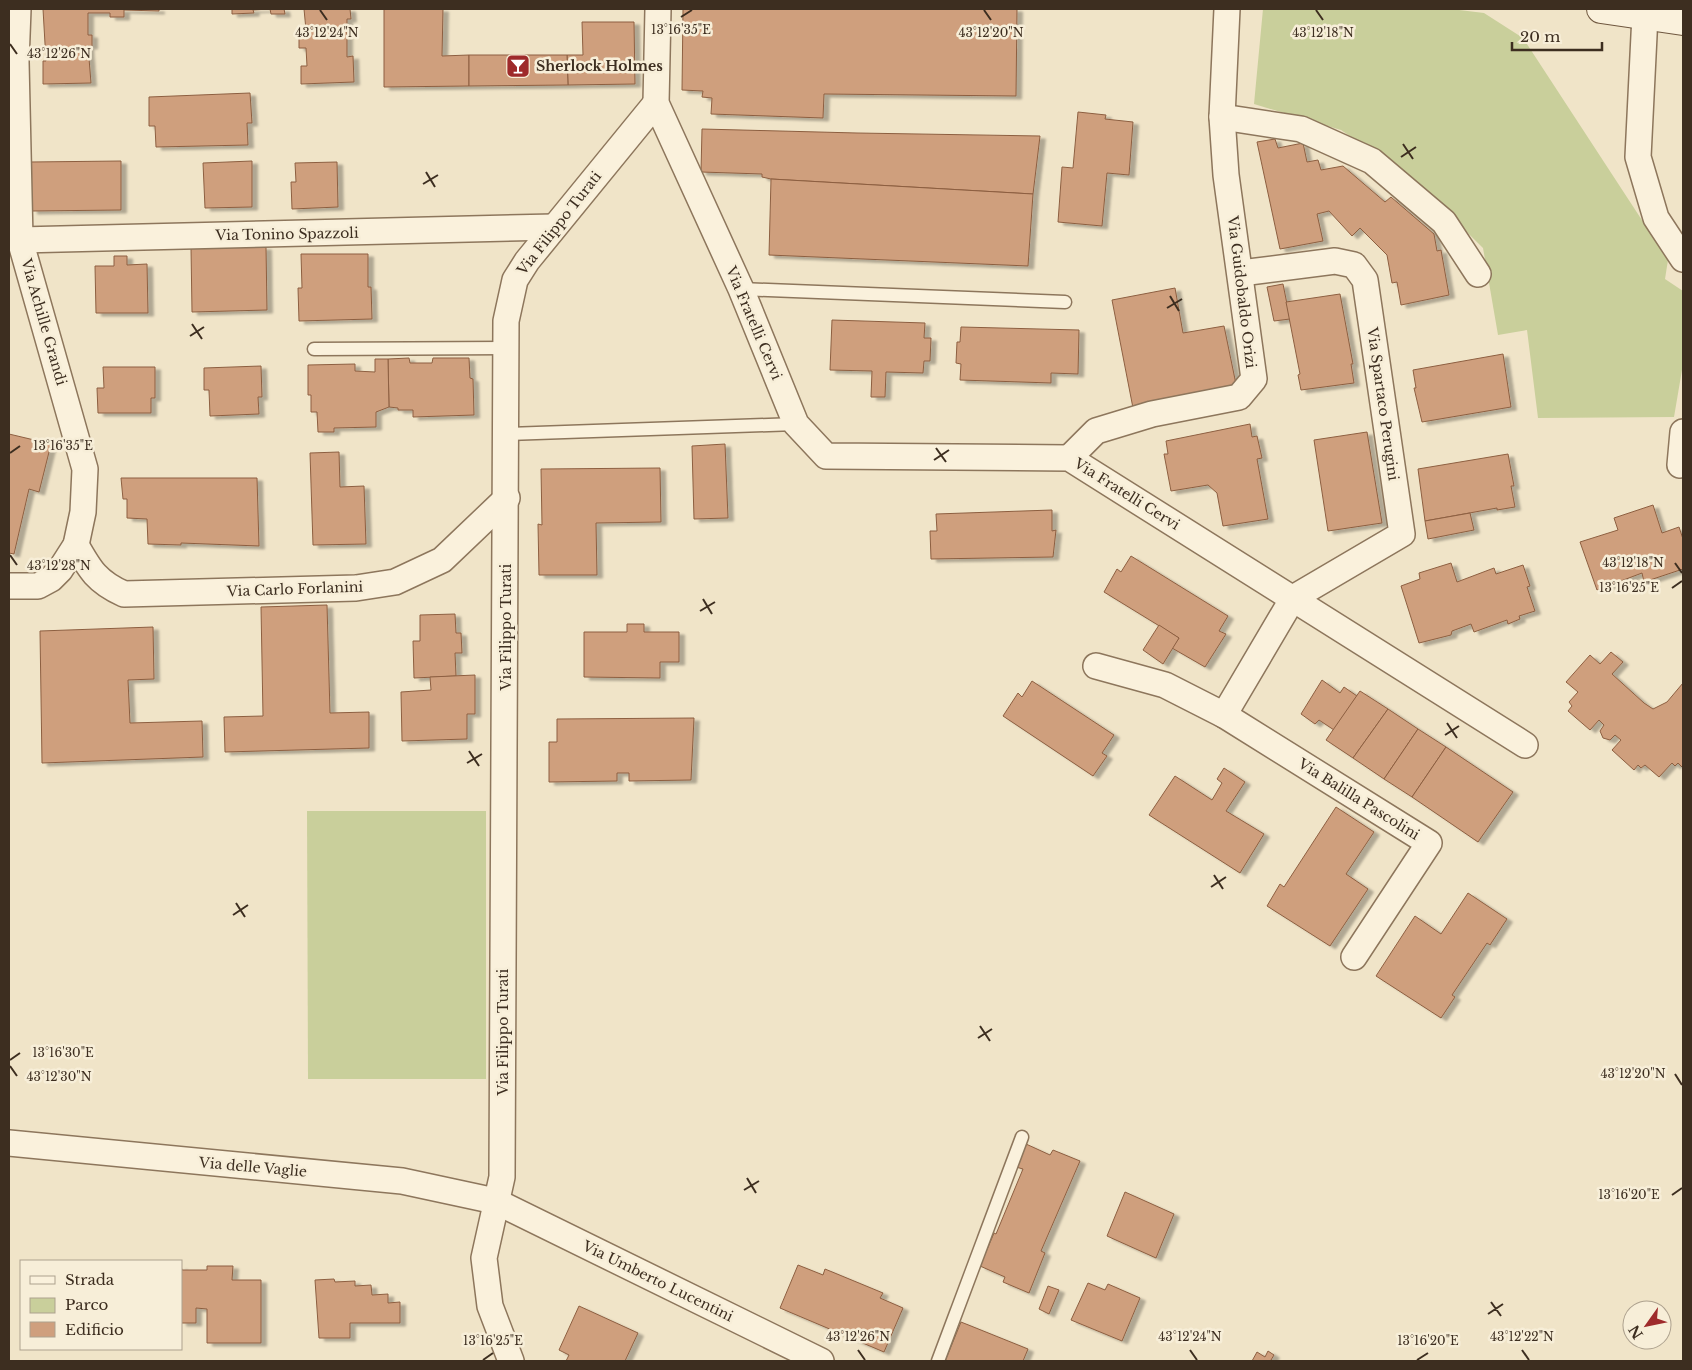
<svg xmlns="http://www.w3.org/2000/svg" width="1692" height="1370" font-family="'Libre Baskerville',serif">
<defs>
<filter id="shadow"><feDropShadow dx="5.5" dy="3" stdDeviation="1" flood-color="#0004"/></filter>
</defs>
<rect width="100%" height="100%" fill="#f0e4c8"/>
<g fill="#c9cf9b">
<polygon points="1263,9 1451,9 1484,13 1523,38 1668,260 1665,279 1683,291 1683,364 1674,417 1538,418 1527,330 1498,335 1483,248 1412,178 1341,130 1254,104"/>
<polygon points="307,811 486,811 486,1079 308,1079"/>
</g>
<g fill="#cf9f7d" stroke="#8d5f41" filter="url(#shadow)">
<polygon points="43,9 159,9 159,11 124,10 124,17 110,17 110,13 88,13 88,35 92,35 92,46 88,46 91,83 43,84 43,61 46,61"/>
<polygon points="232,9 284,9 285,14 271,14 270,9 253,10 254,13 232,14"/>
<polygon points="304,9 350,9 351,19 347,19 347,57 353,56 354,82 301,84 301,66 307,66 306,48 299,48 299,30 306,30"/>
<polygon points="384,9 443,9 442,56 469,55 469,86 384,87"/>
<polygon points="683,9 1017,9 1016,96 824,94 823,118 711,114 712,98 702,97 703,91 682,90"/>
<polygon points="582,22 634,22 635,84 568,85 567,55 583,55"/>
<polygon points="469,55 567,55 568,85 469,86"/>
<polygon points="250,93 252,123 247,123 248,145 156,147 155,126 149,126 149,97"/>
<polygon points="1078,112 1106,115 1105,119 1133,122 1129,175 1107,173 1102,226 1058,222 1062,167 1073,168"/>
<polygon points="702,129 857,133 1040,136 1033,194 771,179 762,177 762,174 701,172"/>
<polygon points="1275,139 1278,148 1303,143 1307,162 1318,160 1321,170 1343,166 1385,202 1391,197 1434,234 1437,251 1441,250 1449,295 1401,305 1397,282 1392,283 1387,255 1360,228 1352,236 1329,211 1317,214 1323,241 1280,249 1257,142"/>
<polygon points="121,161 121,210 32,211 30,162"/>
<polygon points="252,161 252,207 205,208 203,163"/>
<polygon points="337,162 338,207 292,209 291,182 296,182 295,163"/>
<polygon points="771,179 1033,194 1028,266 769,255"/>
<polygon points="266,247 267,310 192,312 191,248"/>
<polygon points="301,254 368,254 368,287 371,287 372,319 299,321 298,288 302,288"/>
<polygon points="114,256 127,256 127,265 147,264 148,313 96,313 95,266 114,266"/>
<polygon points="1283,284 1290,319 1274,321 1267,287"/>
<polygon points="1175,288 1183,333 1224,326 1237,389 1133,408 1112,300"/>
<polygon points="1340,294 1353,364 1351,364 1354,383 1301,390 1298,375 1300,374 1286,302"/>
<polygon points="832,320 925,323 924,338 931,338 930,361 924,361 923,373 886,372 885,397 871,397 872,371 830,370"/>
<polygon points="961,327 1079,330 1078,374 1051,373 1051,383 960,380 961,364 956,363 957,342 960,342"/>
<polygon points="1503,354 1511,407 1422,422 1414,388 1416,388 1413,370"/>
<polygon points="409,358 410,363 432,363 433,358 469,358 470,378 473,379 474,415 413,417 413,410 398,410 398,408 389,407 388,359"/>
<polygon points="375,359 388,359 389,407 376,412 376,427 334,428 334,432 318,432 317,412 311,412 311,395 308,395 308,365 355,364 355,371 375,372"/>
<polygon points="261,366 262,397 258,397 259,414 210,416 209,390 204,390 204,368"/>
<polygon points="103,367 155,367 155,398 151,398 151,413 98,413 97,388 104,388"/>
<polygon points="1250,424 1252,437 1257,436 1262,458 1257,459 1268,519 1223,526 1217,493 1208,485 1171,491 1164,454 1168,454 1166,441"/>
<polygon points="1367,432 1382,523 1328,531 1314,440"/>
<polygon points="9,434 51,444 39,492 29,489 14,554 9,553"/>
<polygon points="725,444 728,518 694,519 692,446"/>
<polygon points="339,452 340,487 364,486 366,544 313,545 310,453"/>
<polygon points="1508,454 1514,486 1511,486 1515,507 1497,510 1497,508 1425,521 1418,469"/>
<polygon points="660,468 661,522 596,523 597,575 539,575 538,524 542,525 541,469"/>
<polygon points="121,478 257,478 259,546 181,543 181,545 148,544 147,519 127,518 127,499 123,499"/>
<polygon points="1653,505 1662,533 1679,527 1683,539 1683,569 1644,582 1642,573 1597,590 1580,542 1618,530 1614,518"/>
<polygon points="1052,510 1052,531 1056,530 1053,557 931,559 930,531 937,531 936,514"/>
<polygon points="1470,513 1474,530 1428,539 1425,521"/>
<polygon points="1131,556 1228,616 1219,631 1226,634 1205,667 1172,648 1179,638 1104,592 1117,569 1121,572"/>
<polygon points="1451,563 1457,582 1494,568 1496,574 1523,565 1530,586 1527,587 1535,611 1519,616 1520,619 1508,624 1507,620 1474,632 1471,624 1452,631 1451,635 1419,643 1401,586 1420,579 1419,573"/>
<polygon points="327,605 330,713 369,712 369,748 225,752 224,717 263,716 261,607"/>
<polygon points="455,614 456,633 461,633 462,653 455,653 456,676 414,678 413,641 420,641 420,615"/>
<polygon points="627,624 644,624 644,632 679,632 679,662 660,662 660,678 584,677 584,632 627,632"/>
<polygon points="1159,625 1179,638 1163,664 1143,650"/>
<polygon points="153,627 154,679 128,680 130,723 202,721 203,757 42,763 40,631"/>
<polygon points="1611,652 1623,662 1612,674 1644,703 1653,709 1667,702 1683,683 1683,768 1678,763 1675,766 1672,763 1659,777 1645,765 1641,768 1638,765 1634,770 1612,750 1621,740 1615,735 1610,740 1603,738 1600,731 1604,725 1599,720 1590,730 1568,711 1572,706 1569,702 1578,692 1566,682 1590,655 1600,664"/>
<polygon points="475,675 475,714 467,714 467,739 402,741 401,692 431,690 430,677"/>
<polygon points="1322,680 1340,693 1344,687 1357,696 1334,730 1319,720 1315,724 1301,714"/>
<polygon points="1032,681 1114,735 1102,753 1107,756 1093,776 1003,716 1018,693 1022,697"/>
<polygon points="1360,691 1388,709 1353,758 1326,740"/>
<polygon points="1388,709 1418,729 1384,779 1353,758"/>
<polygon points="694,718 691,780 629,781 629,773 617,773 617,781 549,782 549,742 557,742 557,719"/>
<polygon points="1418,729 1446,747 1412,797 1384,779"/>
<polygon points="1446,747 1513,792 1478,842 1412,797"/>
<polygon points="1224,768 1245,782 1226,811 1264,834 1240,873 1149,815 1175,776 1212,800 1222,783 1217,779"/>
<polygon points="1336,807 1374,832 1346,874 1368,889 1330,946 1267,906 1280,884 1284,887"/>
<polygon points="1468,893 1507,919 1490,945 1487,943 1452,995 1455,997 1441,1018 1376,976 1415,916 1441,934"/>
<polygon points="1026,1144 1050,1155 1053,1150 1080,1161 1041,1251 1045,1253 1029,1293 1003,1282 1005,1277 980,1266 994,1233 996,1234 1023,1169 1016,1167"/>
<polygon points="1125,1192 1174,1214 1156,1258 1107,1236"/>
<polygon points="798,1265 823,1275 825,1269 883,1293 880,1298 903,1308 884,1352 780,1308"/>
<polygon points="181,1266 182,1270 207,1270 207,1266 233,1266 232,1280 261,1280 261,1343 207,1343 207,1309 196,1308 196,1323 181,1323"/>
<polygon points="334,1279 335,1282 355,1281 355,1286 371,1285 372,1295 388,1294 388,1303 400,1302 400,1323 350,1323 350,1338 319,1338 315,1280"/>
<polygon points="1088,1283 1105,1290 1108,1284 1140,1298 1122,1341 1071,1320"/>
<polygon points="1048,1286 1059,1290 1049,1314 1039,1309"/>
<polygon points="579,1306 638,1333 625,1361 566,1361 569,1355 559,1350"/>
<polygon points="961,1322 1028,1349 1023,1361 945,1361"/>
<polygon points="1268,1351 1274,1355 1271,1360 1274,1361 1252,1361 1257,1352 1265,1357"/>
</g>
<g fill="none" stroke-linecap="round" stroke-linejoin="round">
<g stroke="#8d765c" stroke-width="15">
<g id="service">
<polyline points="741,289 1065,302"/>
<polyline points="314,349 506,348"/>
<polyline points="507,434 796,424"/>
<polyline points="938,1361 1022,1137"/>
</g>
</g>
<g stroke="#8d765c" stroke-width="28">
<g id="minor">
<polyline points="658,9 656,103 741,289 796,424 826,456 1069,458 1525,745"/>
<polyline points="1645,15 1638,157 1656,218 1683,259"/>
<polyline points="1222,117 1301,129 1372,161 1444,222 1478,274"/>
<polyline points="20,240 554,227"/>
<polyline points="1241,273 1335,261 1354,265 1365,280 1402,534 1293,598 1224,715 1429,843 1354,957"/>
<polyline points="1069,458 1096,431 1152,414 1239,397 1254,379 1226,175 1222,117 1227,9"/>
<polyline points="1680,465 1683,432"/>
<path d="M76 545C90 570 97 582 124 594L356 588 395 582 442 560 507 498"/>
<polyline points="9,586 38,586 51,579 60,570 76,545 83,512 85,469 20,240 16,62 18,9"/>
<polyline points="1096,666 1165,685 1224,715"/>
<polyline points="9,1143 402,1181 495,1201 821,1361"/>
<polyline points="511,1361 490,1306 484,1258 502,1177 506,321 515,280 527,261 656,103"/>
</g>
</g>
<g stroke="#6f573f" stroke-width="30">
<polyline id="secondary" points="1601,9 1683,21"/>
</g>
<use href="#service" stroke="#faf1dc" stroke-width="12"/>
<use href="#minor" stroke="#faf1dc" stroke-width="25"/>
<use href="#secondary" stroke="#faf1dc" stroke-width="28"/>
</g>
<path fill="none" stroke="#3d2e20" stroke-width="2" d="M320 10 327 20M984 10 991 20M1316 10 1323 20M681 17 692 10M10 44 17 54M1403 144 1413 159M1401 157 1416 147M426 172 435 187M423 184 438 175M1170 296 1179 311M1167 308 1182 299M192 324 202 339M190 336 204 327M936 448 946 462M10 453 20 446M934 460 949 450M10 555 17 565M1675 563 1682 573M1672 588 1682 581M703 599 712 614M700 611 715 602M1447 723 1457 738M1445 735 1459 726M469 751 479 766M467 763 482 754M1214 875 1223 889M1211 887 1226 877M236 903 245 917M233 915 248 905M980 1026 990 1041M978 1038 992 1029M10 1060 20 1053M10 1066 17 1076M1675 1074 1682 1085M747 1178 756 1193M744 1190 759 1181M1672 1195 1682 1188M1491 1302 1501 1316M1488 1314 1503 1304M858 1350 865 1360M1190 1350 1197 1360M1522 1350 1529 1360M483 1360 493 1353M1417 1360 1428 1353"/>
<defs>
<g id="bar-square" transform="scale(1.25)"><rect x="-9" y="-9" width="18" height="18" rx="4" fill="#9e2a2b" stroke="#f7eed8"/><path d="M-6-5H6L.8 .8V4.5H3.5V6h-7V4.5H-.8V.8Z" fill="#fff"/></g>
</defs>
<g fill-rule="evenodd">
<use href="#bar-square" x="518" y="66"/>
</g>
<g text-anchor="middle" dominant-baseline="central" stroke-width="5" stroke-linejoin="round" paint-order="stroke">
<g font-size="14" font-weight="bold" fill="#3d2e20" stroke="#f7eed8" text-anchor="start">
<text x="536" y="66">Sherlock Holmes</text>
</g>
<g font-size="14" fill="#3d2e20" stroke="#f7eed8">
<text transform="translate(559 223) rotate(-52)">Via Filippo Turati</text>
<text transform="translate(287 234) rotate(-1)">Via Tonino Spazzoli</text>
<text transform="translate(1242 292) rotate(83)">Via Guidobaldo Orizi</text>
<text transform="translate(44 322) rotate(74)">Via Achille Grandi</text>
<text transform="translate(754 323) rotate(67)">Via Fratelli Cervi</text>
<text transform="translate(1383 404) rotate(82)">Via Spartaco Perugini</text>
<text transform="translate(1127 494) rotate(32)">Via Fratelli Cervi</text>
<text transform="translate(295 589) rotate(-2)">Via Carlo Forlanini</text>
<text transform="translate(506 627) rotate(-90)">Via Filippo Turati</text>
<text transform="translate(1359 799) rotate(32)">Via Balilla Pascolini</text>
<text transform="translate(503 1032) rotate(-90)">Via Filippo Turati</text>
<text transform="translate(253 1167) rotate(5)">Via delle Vaglie</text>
<text transform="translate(658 1281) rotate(26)">Via Umberto Lucentini</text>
</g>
</g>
<g font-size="12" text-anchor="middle" fill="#3d2e20" stroke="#f7eed8" stroke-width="5" stroke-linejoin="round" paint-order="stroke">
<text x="681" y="34">13°16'35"E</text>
<text x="991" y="37">43°12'20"N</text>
<text x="327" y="37">43°12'24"N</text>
<text x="1323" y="37">43°12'18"N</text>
<text x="59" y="58">43°12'26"N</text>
<text x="63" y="450">13°16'35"E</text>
<text x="1633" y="567">43°12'18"N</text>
<text x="59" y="570">43°12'28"N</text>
<text x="1629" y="592">13°16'25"E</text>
<text x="63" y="1057">13°16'30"E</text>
<text x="1633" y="1078">43°12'20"N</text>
<text x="59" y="1081">43°12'30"N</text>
<text x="1629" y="1199">13°16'20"E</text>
<text x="858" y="1341">43°12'26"N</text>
<text x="1190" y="1341">43°12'24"N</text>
<text x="1522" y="1341">43°12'22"N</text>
<text x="493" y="1345">13°16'25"E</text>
<text x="1428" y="1345">13°16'20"E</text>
</g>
<rect width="1692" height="1370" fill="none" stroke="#3d2e20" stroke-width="20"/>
<rect x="20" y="1260" width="162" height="90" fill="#f7eed8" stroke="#ada18e"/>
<rect x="30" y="1276" width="25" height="8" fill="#faf1dc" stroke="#ada18e"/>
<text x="65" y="1285" font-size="15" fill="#3d2e20">Strada</text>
<rect x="30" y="1298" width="25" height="15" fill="#c9cf9b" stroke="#ada18e"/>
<text x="65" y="1310" font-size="15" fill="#3d2e20">Parco</text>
<rect x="30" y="1322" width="25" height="15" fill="#cf9f7d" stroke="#ada18e"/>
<text x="65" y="1335" font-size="15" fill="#3d2e20">Edificio</text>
<g transform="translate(1647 1325) rotate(237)"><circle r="24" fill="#f7eed8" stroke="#ada18e"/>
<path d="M0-4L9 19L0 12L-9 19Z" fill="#9e2a2b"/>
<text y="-8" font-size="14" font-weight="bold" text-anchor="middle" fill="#3d2e20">N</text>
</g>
<path d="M1512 42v8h90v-8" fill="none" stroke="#3d2e20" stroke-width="2.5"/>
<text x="1520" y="42" font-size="15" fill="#3d2e20" stroke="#f7eed8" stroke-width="4" paint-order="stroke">20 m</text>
</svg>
